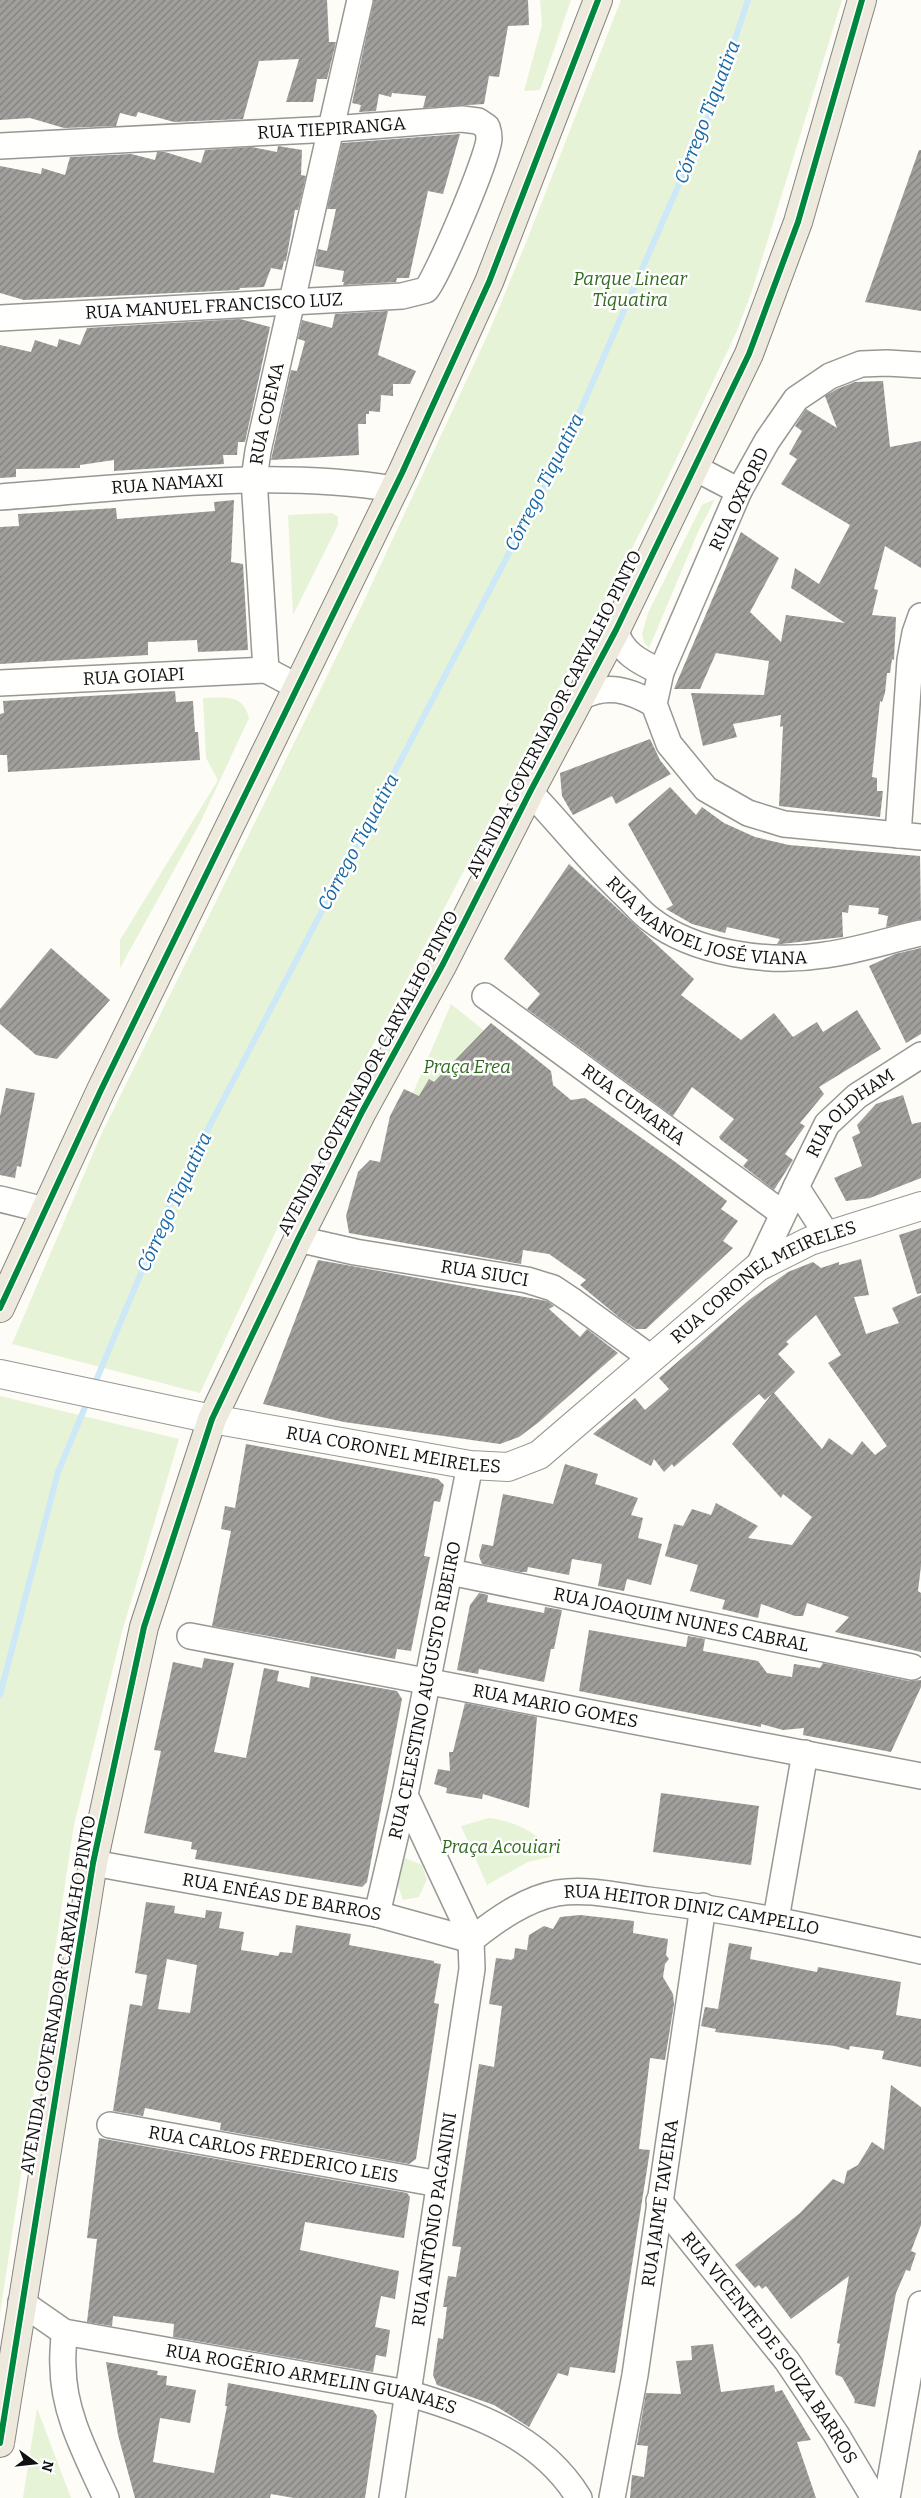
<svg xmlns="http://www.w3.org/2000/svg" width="921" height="2498" font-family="Bitter,serif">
<defs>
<pattern id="building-hatch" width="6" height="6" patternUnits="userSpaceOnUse" patternTransform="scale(1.25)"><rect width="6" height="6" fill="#a19f9c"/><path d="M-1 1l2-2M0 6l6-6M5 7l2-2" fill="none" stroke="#82807e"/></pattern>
</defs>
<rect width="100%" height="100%" fill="#fdfcf7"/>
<g fill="#e7f3d7">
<polygon points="540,0 571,0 540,90 524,91 542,25"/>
<polygon points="621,0 842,0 752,291 736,333 656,502 276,1231 200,1393 12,1344 100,1137 362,605 489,332 527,240"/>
<polygon points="715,499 698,532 649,648 644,642 642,634 648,613 702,505"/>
<polygon points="332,513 338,517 338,525 293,615 288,515"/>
<path d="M203 698C224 698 243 693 249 718L201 821 120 968V940L218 780 206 758Z"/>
<polygon points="451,1004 522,1061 407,1107"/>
<polygon points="0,1396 179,1439 122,1632 74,1825 0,2314"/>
<path d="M489 1818C514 1821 541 1833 554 1856L528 1862 487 1885 461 1826Z"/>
<polygon points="405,1858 422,1865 427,1879 419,1897 403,1900 394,1875"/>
<polygon points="37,2408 71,2498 23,2498"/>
</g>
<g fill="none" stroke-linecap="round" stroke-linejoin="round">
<g stroke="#cde8f7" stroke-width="6">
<polyline points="93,1388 174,1194 564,448 711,111 748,0"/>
<polyline points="0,1695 58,1472 88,1400"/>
</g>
</g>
<g fill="url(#building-hatch)" fill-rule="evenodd">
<polygon points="0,0 327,0 329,42 336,42 327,79 317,79 313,102 286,102 299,59 259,61 243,119 174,122 138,112 136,117 120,113 116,126 64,128 30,118 0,120"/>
<polygon points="374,0 528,0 529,25 508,26 499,77 489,76 484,104 423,108 426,96 392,93 391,97 379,94 376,111 359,112 361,105 352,103"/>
<polygon points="460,134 443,194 428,191 409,278 397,278 396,282 343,285 344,282 342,282 344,271 315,266 318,249 327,251 336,209 327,209 342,143"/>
<polygon points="278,146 302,150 301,175 306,176 298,210 295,210 286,261 284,261 282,270 271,268 264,287 240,288 239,290 24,300 0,293 0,166 41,174 42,168 65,175 70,157 131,154 155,160 157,152 165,152 201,163 205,150 252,147 277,152"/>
<polygon points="919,150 921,150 921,311 865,302"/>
<polygon points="388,311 378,355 416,371 410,384 393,384 393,396 381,395 380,412 369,411 369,414 366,414 366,424 358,424 359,455 271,460 291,370 297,371 305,341 298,339 302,320 332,328 335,314"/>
<polygon points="240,319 270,327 245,442 238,442 237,455 223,455 224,464 114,471 114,460 80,465 80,468 16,469 16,477 0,478 0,345 31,352 35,340 57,347 59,339 80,345 87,328"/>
<polygon points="883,381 890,447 921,441 921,568 885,546 874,589 878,590 872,615 896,617 894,660 892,659 890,673 887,673 885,693 882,702 880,701 872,777 877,778 877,791 883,791 880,817 779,806 783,726 780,727 781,715 733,724 737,737 703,746 691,693 764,695 769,661 716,653 700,689 674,689 741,532 779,558 750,612 781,642 786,615 845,623 791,588 795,568 819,584 850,525 781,484 797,459 789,454 802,431 795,426 806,409 837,428 825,396 837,389 855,382"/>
<polygon points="234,500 231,562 243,564 248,650 198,652 197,640 148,642 148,655 0,664 0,527 19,526 18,514 116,508 117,519 215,511 214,502"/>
<polygon points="175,691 176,702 193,701 195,732 198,732 200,760 8,772 7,755 0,755 0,714 4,713 3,701"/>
<polygon points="650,739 660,760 671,774 616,804 612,796 573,815 562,796 560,773"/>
<polygon points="670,787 696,815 702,807 724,823 755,837 789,845 920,856 921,919 886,927 888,916 878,914 879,908 849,905 848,913 842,912 843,937 781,944 777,944 780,939 727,927 725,933 692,924 666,909 673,905 628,824"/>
<polygon points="569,864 694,979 681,995 741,1040 774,1013 793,1037 817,1022 823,1032 857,1010 881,1049 819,1087 824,1094 800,1123 805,1126 785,1154 793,1160 774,1190 743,1166 748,1160 721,1140 719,1137 734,1119 692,1087 673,1116 527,1009 540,994 504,959"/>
<polygon points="51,948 110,1000 57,1059 36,1055 0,1024 0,1009"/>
<polygon points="921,948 921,1034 906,1043 869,966 895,954"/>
<polygon points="491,1023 551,1071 553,1085 571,1100 585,1098 674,1161 727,1201 721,1209 738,1221 723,1241 733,1248 646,1329 636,1329 620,1318 580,1285 586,1280 549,1254 523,1250 521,1264 349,1233 346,1216 358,1172 370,1160 380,1162 390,1116 404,1089 419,1096 429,1079 434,1082"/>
<polygon points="6,1088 35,1093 21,1167 17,1166 15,1178 0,1175 0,1116"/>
<polygon points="903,1095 912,1124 921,1122 921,1178 870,1198 846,1201 834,1178 862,1166 852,1137 860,1133 857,1125 876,1104"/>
<polygon points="921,1228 921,1293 917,1294 899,1235"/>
<path d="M861 1259 869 1295 854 1297 866 1334 899 1323 892 1308 921 1295V1566L918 1591 921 1593V1652L835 1632 849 1617 807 1603 803 1616H795L761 1604 758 1618 722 1609 725 1600 690 1591 698 1565 665 1556 674 1524 683 1526 692 1509 711 1515 716 1503 758 1526 748 1538 792 1545 812 1517 783 1494 781 1498 732 1444 772 1394 765 1400 759 1394 674 1467 672 1464 664 1472 654 1459 651 1466 593 1434 635 1398 645 1410 669 1389 659 1378 749 1300 788 1272 813 1262 821 1268 839 1262V1265ZM816 1315 841 1355 828 1363 887 1446 875 1455 862 1441 852 1455 829 1438 822 1449 774 1393 795 1372 778 1354 789 1344 786 1342Z"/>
<polygon points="318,1260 547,1301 554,1306 549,1309 580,1337 587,1329 618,1353 539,1422 519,1437 500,1444 344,1422 263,1404"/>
<polygon points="246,1444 438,1479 444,1485 440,1502 434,1501 424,1556 430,1557 411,1651 397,1649 395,1659 212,1626 231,1531 221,1529 225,1506 235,1508"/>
<polygon points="565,1464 598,1474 595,1484 638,1498 631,1515 643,1518 638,1538 662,1544 651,1585 627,1579 624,1591 598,1586 602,1564 572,1559 569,1575 528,1567 527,1572 520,1572 482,1564 479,1556 482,1544 493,1546 503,1494 553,1504"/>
<polygon points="479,1593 488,1595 487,1602 544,1613 545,1607 562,1610 554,1649 551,1649 544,1682 479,1669 478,1674 457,1670 470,1605"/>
<polygon points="589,1630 686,1647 688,1636 705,1639 703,1651 758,1661 767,1673 792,1677 794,1664 820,1668 823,1663 909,1681 921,1680 921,1687 891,1752 803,1735 804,1728 783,1730 761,1724 761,1727 579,1691"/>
<polygon points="204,1658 234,1663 214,1752 246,1758 264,1668 279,1671 277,1681 309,1688 311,1676 397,1691 402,1699 367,1882 362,1887 195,1859 197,1850 191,1849 192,1842 144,1833 161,1751 154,1750 173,1662 202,1668"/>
<polygon points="465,1703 537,1717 529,1808 483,1794 482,1799 446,1793 447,1788 434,1784 438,1769 450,1771 449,1752 453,1752"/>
<polygon points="661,1793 759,1806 751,1865 653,1852"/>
<path d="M146 1902 175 1906 174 1913 205 1918 206 1910 222 1912 219 1928 244 1932 241 1950 278 1956 280 1952 292 1953 296 1925 351 1934 349 1945 434 1961V1963L441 1964 434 2003 439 2004 416 2159 409 2164 220 2130 221 2123 145 2108 143 2116 113 2111 130 2004 142 2006 147 1975 135 1973ZM167 1959 197 1965 190 2013 158 2009Z"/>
<polygon points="580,1915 634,1921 633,1933 668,1939 666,1955 669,1959 665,1964 663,1977 673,1994 674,2004 665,2060 650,2058 639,2149 650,2150 615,2373 570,2367 568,2376 558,2373 529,2427 494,2405 437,2385 433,2375 438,2338 443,2339 447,2307 443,2307 448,2276 456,2277 461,2247 452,2246 479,2064 494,2067 502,2006 489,2004 496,1958 511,1960 514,1958 515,1948 527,1950 529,1935 544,1926 553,1929 560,1917"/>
<polygon points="729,1943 752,1947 750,1959 817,1972 818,1967 901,1982 896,2015 921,2019 921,2067 882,2059 884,2051 850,2046 849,2050 835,2046 715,2032 716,2029 701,2026 705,2007 718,2009"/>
<polygon points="891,2085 921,2107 921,2225 911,2251 916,2253 910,2271 906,2270 896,2293 875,2407 854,2403 855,2400 842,2377 836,2375 835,2372 840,2344 837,2343 849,2276 791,2319 766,2286 762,2289 759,2285 755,2288 735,2265 800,2213 833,2179 844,2184 847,2171 858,2165 872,2142 884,2150"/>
<polygon points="99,2138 407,2193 410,2197 404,2238 305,2222 300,2250 399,2271 395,2299 381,2296 375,2327 390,2330 386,2357 376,2355 373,2372 173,2337 174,2324 113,2316 112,2326 87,2322 97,2239 87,2238"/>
<polygon points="713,2344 721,2392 774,2385 775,2392 782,2390 811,2440 797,2442 816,2498 630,2498 632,2475 644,2477 648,2446 637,2445 646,2393 681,2394 676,2361 692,2360 691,2346"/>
<polygon points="106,2362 158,2371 157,2375 167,2376 166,2385 196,2390 190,2423 160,2418 153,2462 214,2473 227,2406 225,2406 228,2383 373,2410 377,2416 365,2498 294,2498 271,2494 270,2498 135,2498 118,2435"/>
</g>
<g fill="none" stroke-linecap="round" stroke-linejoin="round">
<g stroke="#979795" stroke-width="28">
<g id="minor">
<path id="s1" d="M0 146 332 129 462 119 478 121 487 127C488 130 489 134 489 138 489 156 438 275 426 290L402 296 0 318"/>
<polyline points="921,365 887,363 861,364 830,376 796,399 767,441 739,491 661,672 654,704 669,744 706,789 748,813 784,824 921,837"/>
<polyline points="695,468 739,491"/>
<path id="s2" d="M0 497C129 488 266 468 394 489"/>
<path d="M616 630C620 653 642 663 661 672"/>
<path id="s3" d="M0 683 266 670"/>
<path id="s4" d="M296 686 266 670 254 479 258 451 360 0"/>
<path d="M581 697C607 683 629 690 654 704"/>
<path id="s5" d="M530 792C561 825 590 861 623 893 632 901 640 912 650 919 695 954 769 964 825 955 857 951 889 940 921 933"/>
<polyline points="898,835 910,660 915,633 921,616"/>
<path id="s6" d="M485 996 782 1213"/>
<path id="s7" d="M796 1187 827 1124 857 1096 921 1055"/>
<polyline points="0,1199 45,1210"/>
<path id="s8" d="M298 1239 355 1252 527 1280 553 1288 574 1302 651 1358"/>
<polyline points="758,1267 796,1187 827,1235"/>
<path id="s9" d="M450 1572 912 1667"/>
<path id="s10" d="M190 1636 921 1776"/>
<path id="s11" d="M93 1863 377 1914 471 1940"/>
<path id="s12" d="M377 1914 405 1795 470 1465"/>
<polyline points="776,1919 805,1753"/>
<path id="s13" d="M471 1940C496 1920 525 1899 557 1893 587 1888 619 1896 648 1900 740 1911 830 1931 921 1951"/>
<path id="s14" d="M110 2125 439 2184"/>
<path id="s15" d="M659 2201 787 2361 836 2434 874 2498"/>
<path id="s16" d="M21 2302 64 2332 407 2393C473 2412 541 2436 579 2498"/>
<path d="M64 2332C64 2343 62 2355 63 2366 63 2413 87 2456 106 2498"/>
<path id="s17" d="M392 2498 472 1969 471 1940 465 1923 405 1795"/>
<path id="s18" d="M612 2498 635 2375 703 1906"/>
<polyline points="887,2498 921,2304"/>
</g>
</g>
<g stroke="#979795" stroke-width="30">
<g id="tertiary">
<path id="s19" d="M0 1374 212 1419 470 1465 508 1467 539 1455 758 1267 810 1241 921 1206"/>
</g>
</g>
<g stroke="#858482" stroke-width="30">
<g id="primary">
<polyline points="0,1308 101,1090 402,473 489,282 598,0"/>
<polyline points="0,2443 93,1863 144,1627 212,1419 298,1239 362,1112 443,964 530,792 616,630 749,354 798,222 862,0"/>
</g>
</g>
<use href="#minor" stroke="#fffffe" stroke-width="25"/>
<use href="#tertiary" stroke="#fffffe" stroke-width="28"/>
<use href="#primary" stroke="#ede9dc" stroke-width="28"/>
<g stroke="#fff" stroke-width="9">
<g id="cycleway">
<polyline points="0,1308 101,1090 402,473 489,282 598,0"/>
<polyline points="0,2443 93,1863 144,1627 212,1419 298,1239 362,1112 443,964 530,792 616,630 749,354 798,222 862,0"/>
</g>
</g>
<use href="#cycleway" stroke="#00873e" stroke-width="6"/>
</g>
<g text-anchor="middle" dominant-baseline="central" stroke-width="5" stroke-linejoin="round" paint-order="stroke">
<g font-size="18" fill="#111" stroke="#fff">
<text stroke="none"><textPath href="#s1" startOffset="332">RUA TIEPIRANGA</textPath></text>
<text transform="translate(214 306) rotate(-3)">RUA MANUEL FRANCISCO LUZ</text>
<text stroke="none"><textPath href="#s4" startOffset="292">RUA COEMA</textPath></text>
<text stroke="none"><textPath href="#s2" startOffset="168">RUA NAMAXI</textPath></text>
<text transform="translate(739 499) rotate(-64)">RUA OXFORD</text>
<text stroke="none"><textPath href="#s3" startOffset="134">RUA GOIAPI</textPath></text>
<text transform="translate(554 714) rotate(-63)">AVENIDA GOVERNADOR CARVALHO PINTO</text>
<text stroke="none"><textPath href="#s5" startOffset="229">RUA MANOEL JOSÉ VIANA</textPath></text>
<text transform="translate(368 1073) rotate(-62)">AVENIDA GOVERNADOR CARVALHO PINTO</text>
<text stroke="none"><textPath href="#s6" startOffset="184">RUA CUMARIA</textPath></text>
<text stroke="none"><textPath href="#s7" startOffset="94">RUA OLDHAM</textPath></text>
<text stroke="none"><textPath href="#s8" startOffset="190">RUA SIUCI</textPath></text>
<text stroke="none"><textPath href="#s19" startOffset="836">RUA CORONEL MEIRELES</textPath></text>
<text stroke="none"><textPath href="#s19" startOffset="401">RUA CORONEL MEIRELES</textPath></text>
<text stroke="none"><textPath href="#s9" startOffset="236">RUA JOAQUIM NUNES CABRAL</textPath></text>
<text stroke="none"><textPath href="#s12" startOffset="229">RUA CELESTINO AUGUSTO RIBEIRO</textPath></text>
<text stroke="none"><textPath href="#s10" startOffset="372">RUA MARIO GOMES</textPath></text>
<text stroke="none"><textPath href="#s11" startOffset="192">RUA ENÉAS DE BARROS</textPath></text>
<text stroke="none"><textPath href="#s13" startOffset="235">RUA HEITOR DINIZ CAMPELLO</textPath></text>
<text transform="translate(58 1995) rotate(-80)">AVENIDA GOVERNADOR CARVALHO PINTO</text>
<text stroke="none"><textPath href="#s14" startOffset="166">RUA CARLOS FREDERICO LEIS</textPath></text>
<text stroke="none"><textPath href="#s18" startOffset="299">RUA JAIME TAVEIRA</textPath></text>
<text stroke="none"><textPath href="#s17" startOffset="282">RUA ANTÔNIO PAGANINI</textPath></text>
<text stroke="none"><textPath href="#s15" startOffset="184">RUA VICENTE DE SOUZA BARROS</textPath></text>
<text stroke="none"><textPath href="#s16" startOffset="304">RUA ROGÉRIO ARMELIN GUANAES</textPath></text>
</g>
<g font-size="18" font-style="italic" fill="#2f6b1f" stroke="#fff">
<text x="630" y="279">Parque Linear<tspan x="630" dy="21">Tiquatira</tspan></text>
<text x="467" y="1067">Praça Erea</text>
<text x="501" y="1847">Praça Acouiari</text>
</g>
<g font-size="19" font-style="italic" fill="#1768a6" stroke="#fff">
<text transform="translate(707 112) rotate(-69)">Córrego Tiquatira</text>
<text transform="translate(544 482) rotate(-63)">Córrego Tiquatira</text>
<text transform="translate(358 842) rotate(-62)">Córrego Tiquatira</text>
<text transform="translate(174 1202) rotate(-65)">Córrego Tiquatira</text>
</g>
</g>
<g transform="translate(35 2463) rotate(105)" stroke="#ffffff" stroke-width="4" paint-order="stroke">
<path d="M0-4L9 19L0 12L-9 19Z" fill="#111111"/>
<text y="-8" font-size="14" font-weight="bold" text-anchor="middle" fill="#111111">N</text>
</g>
</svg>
